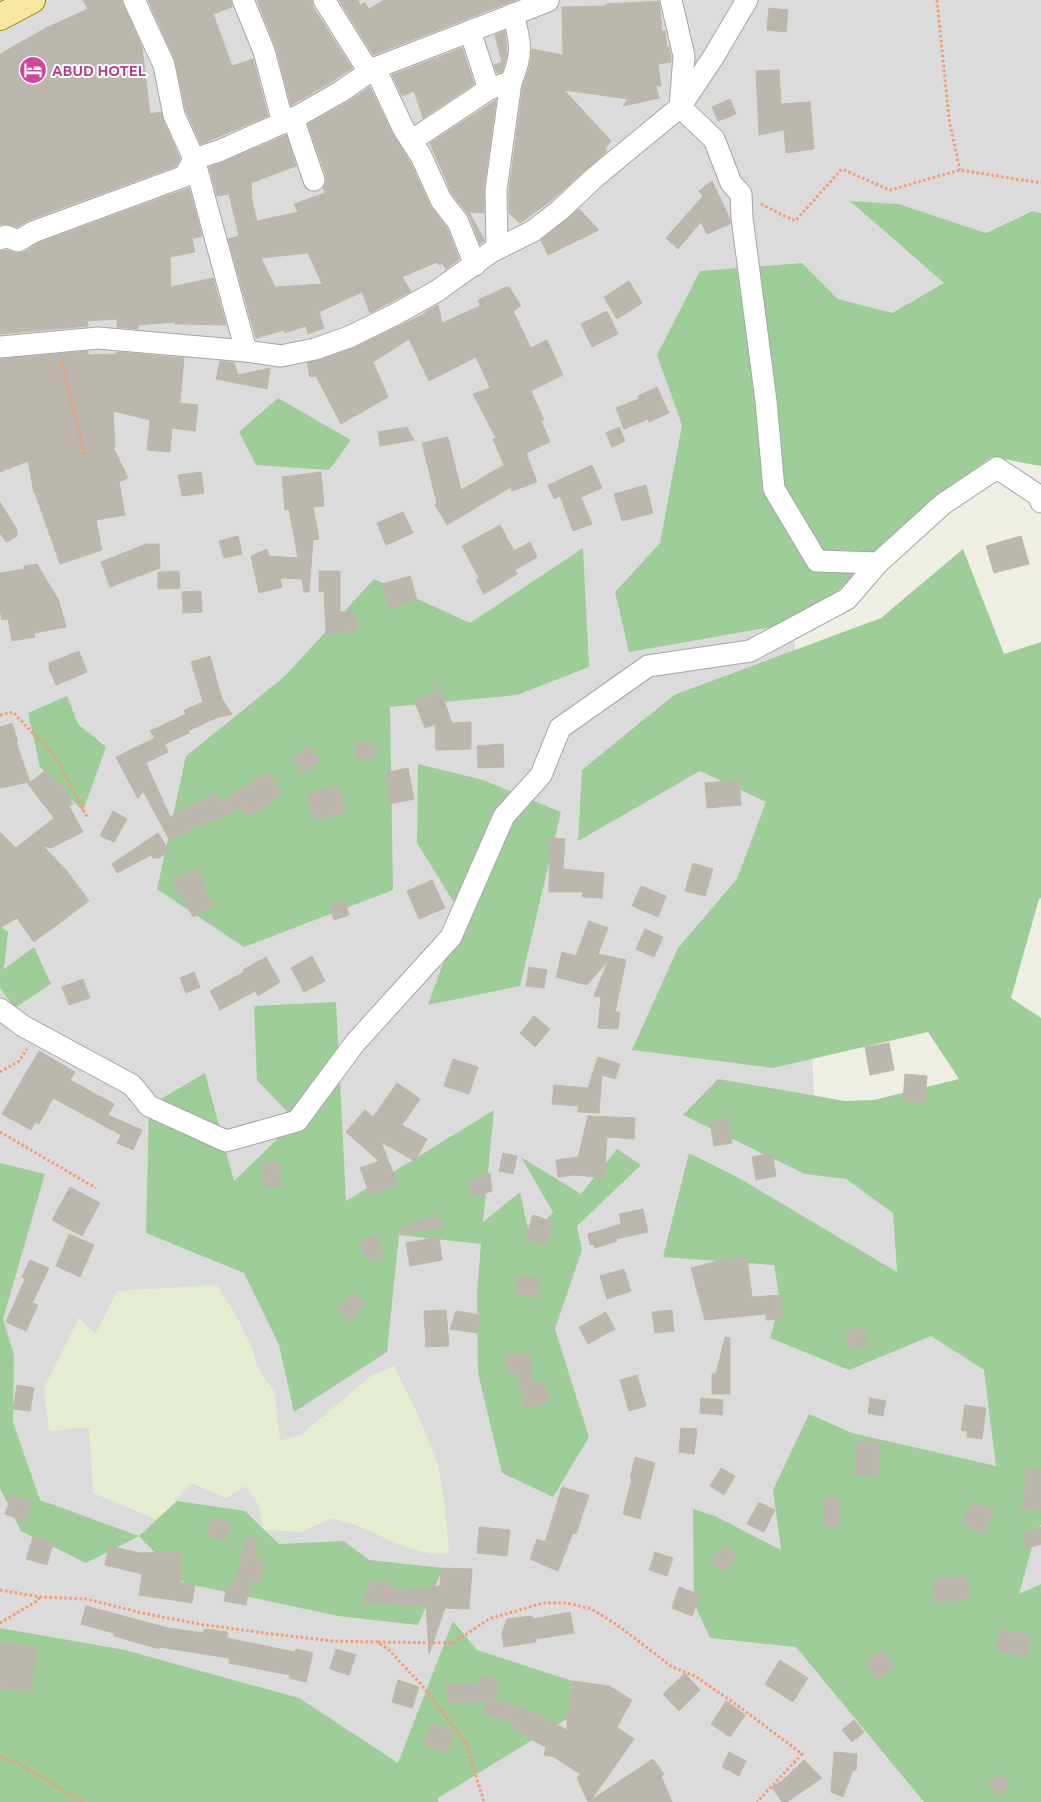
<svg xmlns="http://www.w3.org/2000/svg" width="1041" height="1802" font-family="Ubuntu,sans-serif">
<rect width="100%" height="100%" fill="#efeee5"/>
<polygon fill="#dcdbdb" points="0,0 1041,0 1041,213 1031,211 986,233 899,204 851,201 945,283 892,313 785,406 814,1097 1011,1323 1041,1346 1041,1802 0,1802"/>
<polygon fill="#e5edd0" points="217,1285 237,1317 252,1348 257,1366 275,1393 280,1441 302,1434 371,1376 394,1366 419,1417 438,1464 445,1505 449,1554 434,1554 408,1548 355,1525 332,1518 302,1532 264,1530 258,1504 246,1486 227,1498 191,1483 158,1520 93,1493 89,1427 49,1431 44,1388 79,1318 96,1334 117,1291"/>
<g fill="#9ecd9a">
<polygon points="850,201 899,204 986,233 1032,211 1041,213 1041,466 992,457 941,493 806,621 629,652 615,592 660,543 682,425 657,355 700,271 802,263 838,299 892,313 944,283"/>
<polygon points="278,398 351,440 329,470 256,465 239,432"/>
<polygon points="583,548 589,667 517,695 390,707 393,890 244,947 157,889 186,756 285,676 374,579 470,623"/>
<polygon points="963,549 1004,654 1041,642 1041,898 1039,899 1011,998 1041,1018 1041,1525 1037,1529 1019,1594 1041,1584 1041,1802 924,1802 796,1647 710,1638 694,1603 693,1509 715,1516 781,1550 773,1490 809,1414 852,1433 996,1466 984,1370 931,1336 849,1370 770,1338 780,1301 774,1265 663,1257 689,1153 737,1177 897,1272 893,1213 846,1179 805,1174 683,1115 718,1079 845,1101 874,1100 959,1079 928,1032 773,1068 632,1050 678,948 737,879 766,802 700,771 578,841 582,770 674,695 881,618"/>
<polygon points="67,696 78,724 106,747 83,811 40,767 28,713"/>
<polygon points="418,764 483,780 561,812 520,986 428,1005 461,914 417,843"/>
<polygon points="0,926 8,932 4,969 34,947 51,984 15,1008 0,988"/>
<polygon points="336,1002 346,1201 494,1110 483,1222 520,1192 530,1238 553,1212 521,1157 581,1194 617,1149 641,1165 577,1226 582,1250 555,1329 589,1437 553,1497 502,1473 478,1373 477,1292 481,1244 399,1235 387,1352 294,1412 279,1345 244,1273 146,1233 149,1106 205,1073 234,1181 296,1121 257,1080 254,1006"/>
<polygon points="0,1163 45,1174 3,1319 14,1355 13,1422 40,1500 139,1536 177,1501 245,1511 279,1544 344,1541 369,1560 443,1568 418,1625 338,1616 184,1583 139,1536 86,1563 21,1531 0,1488"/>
<polygon points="453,1621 477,1650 609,1693 438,1798 438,1802 0,1802 0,1628 125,1650 299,1698 398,1763"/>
</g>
<g fill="#bbb7ae" stroke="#c0b8a7" fill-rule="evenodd">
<polygon points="83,0 122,0 142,47 150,114 161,112 163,120 180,159 176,166 29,220 17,227 6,224 0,225 0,54 46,28 88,9"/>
<polygon points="148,0 231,0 232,7 213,14 232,66 253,59 268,116 201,144 186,111 175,60"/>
<polygon points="257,0 312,0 313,7 352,68 333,81 291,105 276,48"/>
<polygon points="339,0 358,0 360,5 365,3 369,9 384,0 516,0 373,55"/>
<polygon points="659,1 662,31 665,31 667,47 669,47 671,57 671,62 658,64 661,86 656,86 659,98 623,106 628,99 564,90 611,141 605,149 607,151 552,200 520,223 509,213 509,191 523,85 530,66 532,49 563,55 562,7 606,6 606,4"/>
<polygon points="769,8 788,10 786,32 767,30"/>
<polygon points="505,31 507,54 502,72 497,73 494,65 502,62 495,35"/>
<polygon points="462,48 474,84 423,118 414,91 402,96 392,75"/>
<polygon points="779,70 781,104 810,102 814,149 786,153 784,130 759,135 756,71"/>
<path d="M370 87 392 133 410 162 430 205 447 228 459 259 446 269 442 263 439 265 437 262 402 277 411 291 372 312 370 313 362 292 319 312 324 328 308 334 306 326 285 333 284 330 256 338 228 239 239 236 229 194 217 196 209 167 224 162 286 135 296 166 251 183 252 200 257 221 298 212 294 204 325 193 323 188 326 182V176L308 124 346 103ZM308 253 322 284 275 287 261 258Z"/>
<polygon points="730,99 736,114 718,121 712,107"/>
<polygon points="496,100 484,188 484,213 469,212 484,239 484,241 480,244 470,217 452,194 430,143"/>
<polygon points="712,181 730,219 730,224 707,234 701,222 678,249 666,238 703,196 699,191"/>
<polygon points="189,188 202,236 192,239 195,252 170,257 171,287 213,278 226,325 175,324 175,322 138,325 138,329 117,327 117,319 87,321 88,326 0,334 0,251 6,250 18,253 24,252 38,243"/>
<polygon points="579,209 599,230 548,255 541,240"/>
<polygon points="629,281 642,303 617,319 604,297"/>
<polygon points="506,287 509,287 521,306 513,311 531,348 547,340 563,375 531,391 544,420 541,421 550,442 526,453 537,482 512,491 511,487 447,525 435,505 437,504 422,443 448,437 461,490 504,465 493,439 496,438 473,394 490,388 476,357 429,381 409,339 373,362 388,397 341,424 316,376 310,377 307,363 354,348 426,313 425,312 438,305 442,323 480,306 478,300"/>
<polygon points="607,311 618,334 592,347 581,324"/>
<polygon points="88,351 88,355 117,354 117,352 184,358 180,403 198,405 195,431 172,428 170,452 147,450 150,420 113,411 115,447 113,447 128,478 119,482 125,515 96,520 102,550 60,564 35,493 34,493 28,461 0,472 0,359"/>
<polygon points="220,361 234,363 238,375 270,368 267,389 216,379"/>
<polygon points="657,387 669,413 649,422 648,419 624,429 616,408 639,399 638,396"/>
<polygon points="407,427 414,440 380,446 378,432"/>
<polygon points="619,427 625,441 612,447 606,433"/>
<polygon points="592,465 602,488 581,497 592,524 573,531 560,496 554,499 548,485"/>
<polygon points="201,472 204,493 182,496 178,475"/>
<polygon points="321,472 324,506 313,507 319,539 313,540 309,592 304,592 302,579 280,578 282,587 259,593 251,556 267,549 269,556 298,558 289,509 285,510 282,477"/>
<polygon points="646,485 653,513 622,521 614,494"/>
<polygon points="0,502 17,530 17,536 6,542 0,533"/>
<polygon points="403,512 413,533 386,545 377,523"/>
<polygon points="500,525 514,551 530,542 537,557 515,570 517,574 484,594 476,580 479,578 462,546"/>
<polygon points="238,536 242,554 224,558 219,541"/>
<polygon points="1021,536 1029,564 994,573 986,546"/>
<polygon points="146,544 159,544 160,568 110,587 101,562"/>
<polygon points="37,564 59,601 66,627 34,633 35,637 12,641 8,619 2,620 0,610 0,573 24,569 24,566"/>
<polygon points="179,571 180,588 158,589 158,572"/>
<polygon points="319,571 340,571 340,612 355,611 357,631 326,634 324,591 319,592"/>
<polygon points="410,576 417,600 389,609 382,584"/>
<polygon points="201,591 202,612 183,613 182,592"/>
<polygon points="79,651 87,672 56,685 49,669 49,663"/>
<polygon points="210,656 222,699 232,714 216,718 188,731 189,733 165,744 168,752 146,763 170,817 216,792 221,802 268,772 282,794 249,817 242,807 206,825 204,821 170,841 143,791 138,799 116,757 155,738 150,731 186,714 184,710 203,702 191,662"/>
<polygon points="437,681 452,723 471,722 471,749 436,750 435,724 425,728 414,700 435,692 434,682"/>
<polygon points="12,723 18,742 16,742 30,782 0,788 0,727"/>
<polygon points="373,741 376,757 357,760 354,744"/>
<polygon points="503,744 504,767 478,768 477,746"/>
<polygon points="307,745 320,759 304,774 291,760"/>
<polygon points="408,768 414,799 390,804 385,773"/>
<polygon points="46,770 60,787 63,785 73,804 69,806 83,832 51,848 43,846 67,871 89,901 34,942 17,918 0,928 0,832 16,848 54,818 28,784"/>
<polygon points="739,780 741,805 707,808 705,783"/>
<polygon points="338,785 346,812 314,820 307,794"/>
<polygon points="113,811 127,819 114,842 100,836"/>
<polygon points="158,833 169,851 159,858 153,858 151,855 117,873 112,864"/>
<polygon points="550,838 565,839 563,869 604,873 602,898 582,897 583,892 549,892"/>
<polygon points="693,863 713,869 705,896 685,891"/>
<polygon points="197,868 205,882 202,884 213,907 193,917 182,896 181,897 172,882"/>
<polygon points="432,880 445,908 419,919 407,891"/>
<polygon points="641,886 666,896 658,917 632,906"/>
<polygon points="345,901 349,915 334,920 330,906"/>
<polygon points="589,921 608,928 598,954 626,960 615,1012 620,1012 618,1029 598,1028 601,997 594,996 608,961 587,985 556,977 562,952 576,956"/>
<polygon points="645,929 663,937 654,957 636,949"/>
<polygon points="312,956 325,981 304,992 291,968"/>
<polygon points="266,957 280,982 258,996 255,991 220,1010 210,991 244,972 243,970"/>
<polygon points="529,967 547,970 544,988 526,986"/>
<polygon points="194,972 200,987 186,993 180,978"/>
<polygon points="83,979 90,998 69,1005 62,987"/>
<polygon points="534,1016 550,1029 535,1047 520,1033"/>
<polygon points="889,1043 894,1070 870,1075 865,1047"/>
<polygon points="39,1051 75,1072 70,1080 114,1104 108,1115 142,1130 133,1150 117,1143 121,1135 53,1098 39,1124 35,1122 31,1130 2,1114"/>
<polygon points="598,1057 620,1064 615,1079 602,1075 599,1113 578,1112 578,1106 552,1104 554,1085 588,1088"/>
<polygon points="453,1059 478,1067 469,1094 444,1086"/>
<polygon points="905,1074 927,1076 925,1102 903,1101"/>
<polygon points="397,1083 420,1099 402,1125 427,1139 415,1161 381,1142 398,1185 370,1195 360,1168 379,1161 346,1132 365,1110 373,1117"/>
<polygon points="588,1116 635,1118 634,1139 607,1137 604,1178 575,1175 558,1177 556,1160 578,1157"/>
<polygon points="728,1118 732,1143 714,1146 710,1121"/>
<polygon points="503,1153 517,1156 513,1174 499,1171"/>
<polygon points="772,1153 776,1176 756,1180 752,1157"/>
<polygon points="278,1161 282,1186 265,1188 261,1164"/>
<polygon points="490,1173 492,1191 473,1197 468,1181"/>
<polygon points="70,1187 100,1203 82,1236 52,1220"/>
<polygon points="643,1209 648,1232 616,1239 617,1241 595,1248 593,1244 590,1245 588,1234 621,1224 619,1214"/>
<polygon points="437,1213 444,1228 399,1234 398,1230"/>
<polygon points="533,1215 553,1222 546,1246 525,1240"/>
<polygon points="69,1234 94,1245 80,1277 56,1266"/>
<polygon points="375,1235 384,1256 369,1262 360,1242"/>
<polygon points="439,1237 442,1260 410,1266 406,1243"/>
<polygon points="747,1257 752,1297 781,1295 783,1319 766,1320 766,1314 705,1320 691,1268 721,1260"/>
<polygon points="30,1260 49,1268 32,1303 38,1305 26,1331 6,1322 25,1279 22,1277"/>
<polygon points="624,1269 631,1291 607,1299 600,1276"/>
<polygon points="517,1276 540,1278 537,1297 515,1294"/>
<polygon points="352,1292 365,1303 351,1321 337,1310"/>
<polygon points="446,1310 449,1346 426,1347 424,1311"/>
<polygon points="672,1310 674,1331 655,1333 652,1312"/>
<polygon points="456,1311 480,1315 477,1333 450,1329"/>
<polygon points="606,1312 615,1329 588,1344 579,1327"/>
<polygon points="865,1327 868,1347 850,1350 846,1331"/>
<polygon points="725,1337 730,1338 730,1394 712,1394 712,1374 716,1374"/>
<polygon points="530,1353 532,1383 545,1381 549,1403 524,1408 517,1372 506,1373 505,1355"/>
<polygon points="637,1375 646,1406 629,1411 620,1380"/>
<polygon points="17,1385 34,1388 30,1411 13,1409"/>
<polygon points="701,1398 723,1400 722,1415 700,1413"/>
<polygon points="870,1398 886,1401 883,1416 868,1413"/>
<polygon points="965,1405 986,1408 982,1439 967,1437 967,1431 961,1430"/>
<polygon points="681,1428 697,1429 694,1454 679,1452"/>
<polygon points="878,1441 879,1476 856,1476 856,1442"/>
<polygon points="635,1457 655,1463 640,1519 623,1514 632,1478 630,1478"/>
<polygon points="1027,1467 1041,1469 1041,1511 1022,1508"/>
<polygon points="721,1468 735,1476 724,1495 710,1486"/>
<polygon points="562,1487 589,1495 576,1534 573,1533 558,1571 530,1559 537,1539 545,1542"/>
<polygon points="12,1494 32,1502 24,1521 5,1514"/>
<polygon points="824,1498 839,1498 839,1527 824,1526"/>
<polygon points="972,1501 995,1512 984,1534 961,1523"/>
<polygon points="759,1502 775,1510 764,1532 747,1524"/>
<polygon points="213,1517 232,1524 225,1541 206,1534"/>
<polygon points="479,1527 510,1530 507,1556 477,1553"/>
<polygon points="1041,1527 1041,1544 1026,1549 1021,1534"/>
<polygon points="33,1537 53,1543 47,1565 26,1559"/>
<polygon points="247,1537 257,1539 254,1557 265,1561 259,1583 250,1580 246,1605 224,1601 227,1586 233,1587"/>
<polygon points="725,1545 737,1557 725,1570 719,1570 710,1561"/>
<polygon points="109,1546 140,1553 180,1552 181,1583 195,1585 192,1603 139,1595 142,1574 105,1565"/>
<polygon points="655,1552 673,1558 667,1576 649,1570"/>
<polygon points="441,1568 472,1569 469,1609 445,1608 429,1654 426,1604 405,1606 363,1602 363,1594 368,1593 369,1581 391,1582 391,1591 440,1586"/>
<polygon points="967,1576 969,1599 935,1602 933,1579"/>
<polygon points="679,1587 700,1595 692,1616 672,1608"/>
<polygon points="86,1606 168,1628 203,1633 204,1629 228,1632 227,1638 295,1652 296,1649 313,1653 306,1682 289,1678 290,1675 229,1663 229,1658 159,1647 159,1649 114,1636 114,1633 81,1624"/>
<polygon points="570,1612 574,1633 536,1639 536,1642 504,1647 502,1633 507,1619 532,1616 533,1619"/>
<polygon points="1001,1629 1031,1636 1026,1657 996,1650"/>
<polygon points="0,1643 37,1647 32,1691 0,1688"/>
<polygon points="336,1649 356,1655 349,1675 330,1669"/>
<polygon points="884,1650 894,1668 876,1679 866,1661"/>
<polygon points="780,1660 808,1678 793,1702 765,1684"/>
<polygon points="685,1673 700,1690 679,1711 663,1694"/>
<polygon points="480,1676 499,1679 495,1700 524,1708 567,1730 567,1709 569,1709 573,1681 609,1686 632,1700 617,1727 634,1739 591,1800 653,1759 664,1774 661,1776 672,1802 588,1802 577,1778 580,1774 554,1757 544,1755 546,1747 512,1729 515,1722 483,1714 487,1701 448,1704 446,1685 479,1683"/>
<polygon points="398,1680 419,1687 412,1708 392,1702"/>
<polygon points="726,1701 745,1715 730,1737 711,1724"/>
<polygon points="854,1720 864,1732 852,1742 842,1730"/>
<polygon points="432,1723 455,1732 447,1753 424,1744"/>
<polygon points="729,1752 746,1761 739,1776 722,1767"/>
<polygon points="834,1752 857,1754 856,1770 853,1770 843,1797 831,1792"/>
<polygon points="804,1760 822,1778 787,1802 782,1802 772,1787 782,1781"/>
<polygon points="1001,1773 1010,1786 997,1795 988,1783"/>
</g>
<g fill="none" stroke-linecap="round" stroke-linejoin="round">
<g stroke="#a5a5a5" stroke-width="23">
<g id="minor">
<polyline points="134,0 164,65 174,115 194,159 246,351"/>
<polyline points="243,0 264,51 283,123"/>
<polyline points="324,0 366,67 375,68 403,128 421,156 441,200 458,222 475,265"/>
<polyline points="671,0 684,56 680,107 714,139 731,183 741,194 742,218 766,401 774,489 817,561 878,563"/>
<polyline points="470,31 489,89"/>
<polyline points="293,118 314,180"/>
<polyline points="411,141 489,89 511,82"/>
<polyline points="0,239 6,236 18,241 33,232 185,176 194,159 219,151 298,116 340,92 375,68 548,1"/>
<path d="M497 249 496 190 511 82C523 54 521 43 513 14"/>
<polyline points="0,347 98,338 246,351 281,356 315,349 349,337 394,315 437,291 491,252 533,231 560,210 594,178 680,107 714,56 747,0"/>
<polyline points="0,1009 23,1026 132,1085 149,1106 226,1141 297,1121 355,1043 451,937 504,816 541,775 560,728 648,666 750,651 847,599 878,563 943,504 997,468 1039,496 1041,502"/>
</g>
</g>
<g stroke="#948404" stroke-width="28">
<polyline id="major" points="0,17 32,0"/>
</g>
<g stroke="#f69a6f" stroke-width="3" stroke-dasharray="2.5 2.5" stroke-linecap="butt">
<polyline points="937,0 949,119 960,170"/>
<polyline points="761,204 795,221 842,169 890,190 960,170 1041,183"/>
<polyline points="61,360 85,455"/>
<polyline points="0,715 13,712 56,758 88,819"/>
<polyline points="0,1072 19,1061 27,1049"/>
<polyline points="0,1132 96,1188"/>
<polyline points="0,1590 40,1597 86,1599 142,1613 199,1624 272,1634 333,1641 377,1642 388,1649 420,1683 466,1744 484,1802"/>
<polyline points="0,1623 37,1601 40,1597"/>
<polyline points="378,1642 453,1643 489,1619 543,1603 566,1603 592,1609 620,1627 672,1667 695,1676 741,1708 802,1754 757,1802"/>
<polyline points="0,1757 18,1763 84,1802"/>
</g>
<use href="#minor" stroke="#fff" stroke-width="21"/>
<use href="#major" stroke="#f9e6a0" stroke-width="26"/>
</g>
<defs>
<g id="hotel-disc" transform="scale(1.4375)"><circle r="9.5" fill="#d1479c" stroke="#fff"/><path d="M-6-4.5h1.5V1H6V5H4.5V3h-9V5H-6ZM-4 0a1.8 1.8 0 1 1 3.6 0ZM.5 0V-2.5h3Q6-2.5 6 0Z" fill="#fff"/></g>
</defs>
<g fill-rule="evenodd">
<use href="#hotel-disc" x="33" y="70"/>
</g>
<g text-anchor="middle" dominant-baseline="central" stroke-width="4" stroke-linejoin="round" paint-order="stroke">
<g font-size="15" font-weight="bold" fill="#b23c85" stroke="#fff" text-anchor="start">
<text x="52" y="70">ABUD HOTEL</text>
</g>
</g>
</svg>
